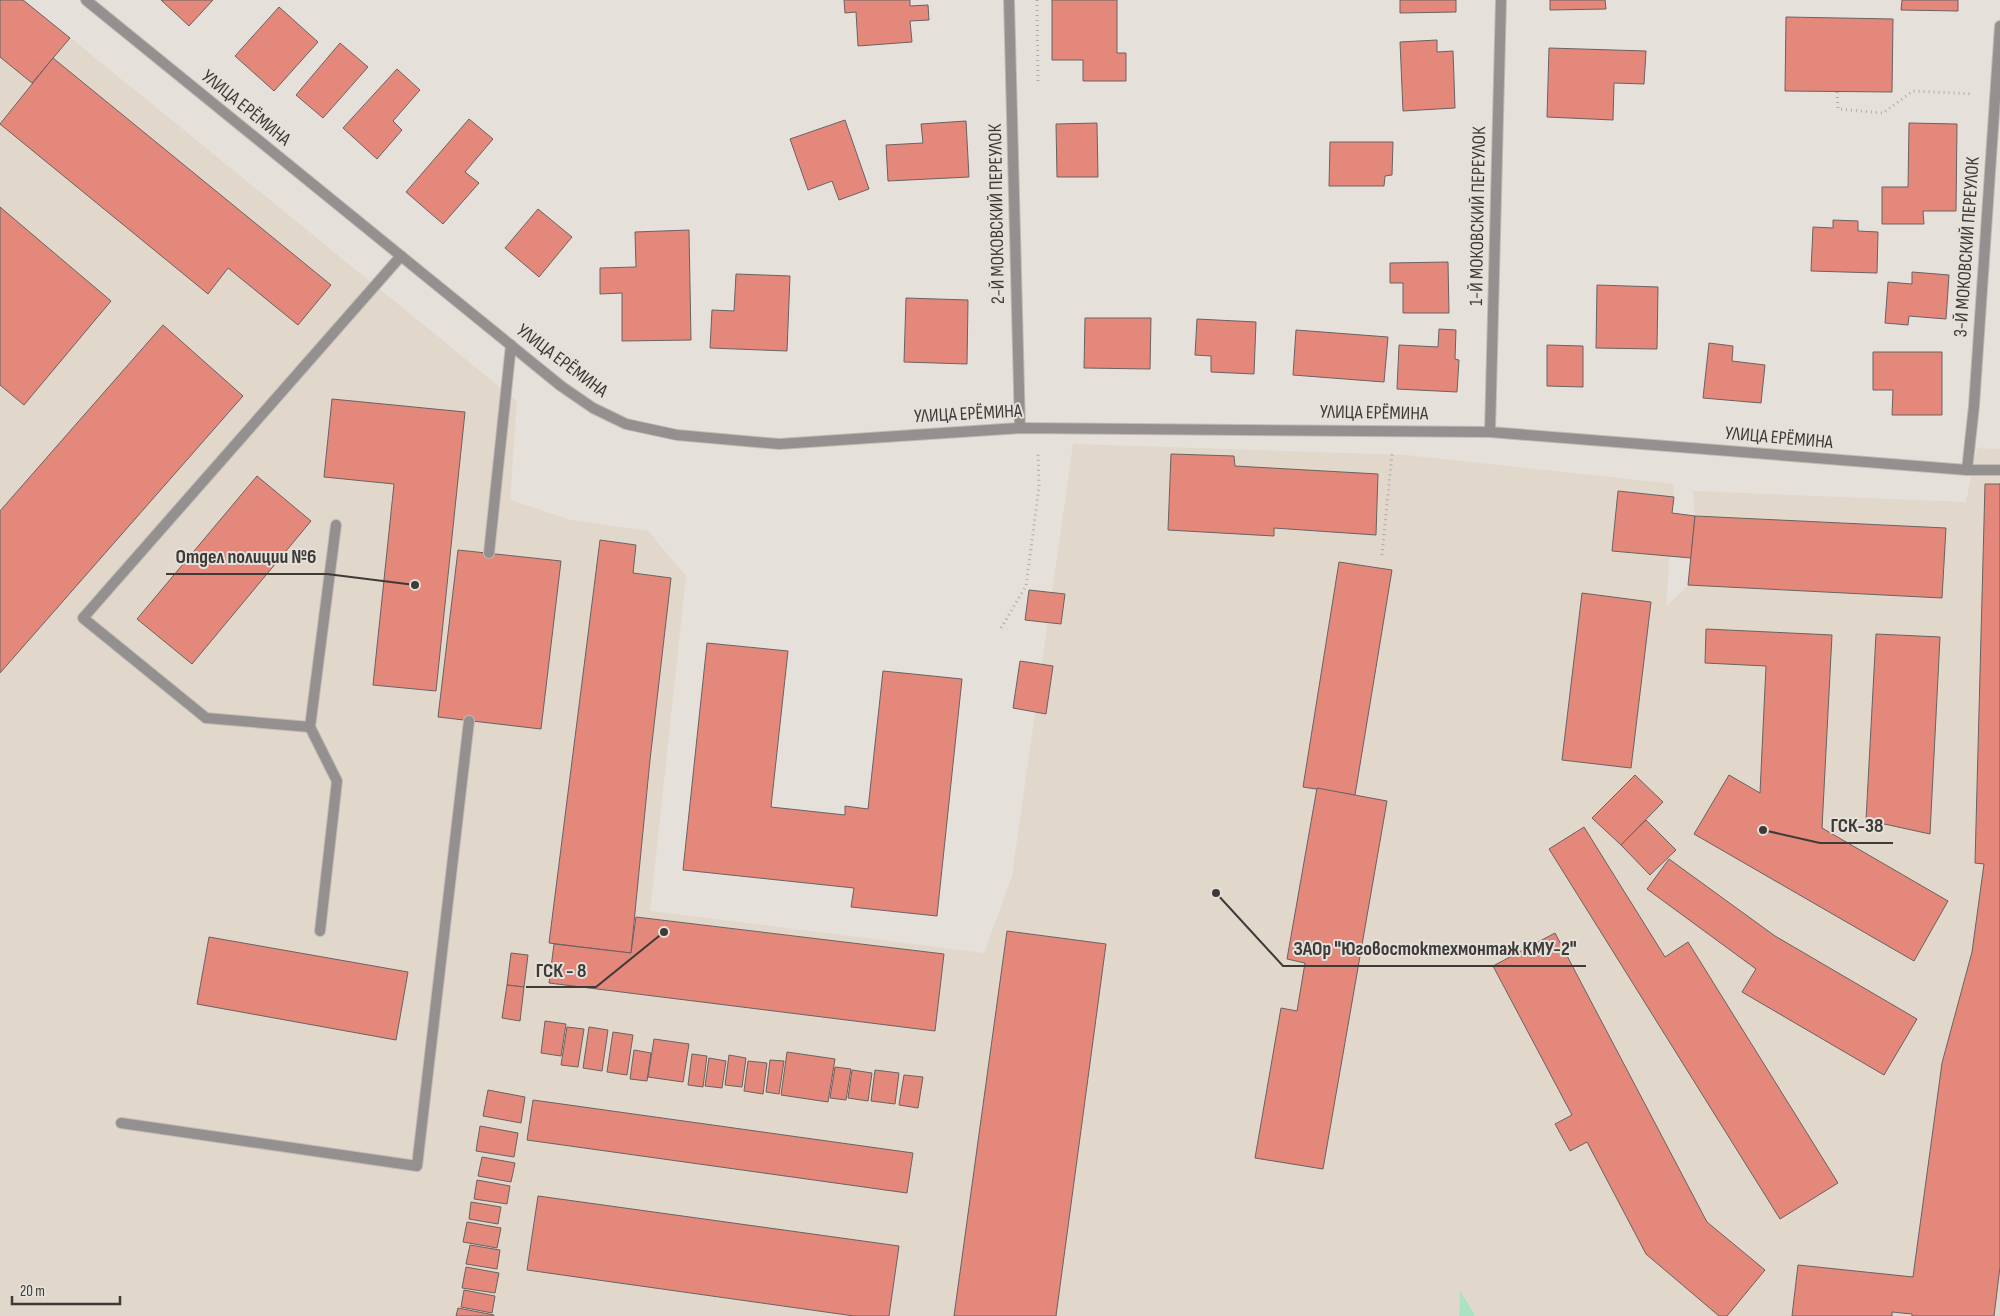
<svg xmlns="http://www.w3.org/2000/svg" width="2000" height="1316" font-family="'Sofia Sans Condensed',sans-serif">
<rect width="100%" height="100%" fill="#e6e0da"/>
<polygon fill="#e1d7ca" points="0,0 24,0 517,401 510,500 571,520 648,531 686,576 650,911 984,953 1012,876 1073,444 1406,455 1674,484 1666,607 1688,585 1695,516 1693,491 1966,502 1977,448 2000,449 2000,1316 1476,1316 1461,1292 1459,1316 0,1316"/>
<polygon fill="#ace2c4" points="1460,1291 1476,1316 1459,1316"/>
<g fill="#e3887a" stroke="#6a6261">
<polygon points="0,0 23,0 70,38 32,83 0,57"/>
<polygon points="161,0 213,0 189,26"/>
<polygon points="844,0 910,0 910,6 928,5 929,20 910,21 912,42 858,46 856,12 845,13"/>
<polygon points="1052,0 1117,0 1117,53 1126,53 1126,81 1083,81 1083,60 1052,60"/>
<polygon points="1400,0 1456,0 1456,12 1400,13"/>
<polygon points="1550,0 1605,0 1606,9 1550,10"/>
<polygon points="1902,0 1958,0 1958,11 1901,10"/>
<polygon points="279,7 318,42 274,91 235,56"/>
<polygon points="1786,17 1893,19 1892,92 1785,91"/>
<polygon points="1437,40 1437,52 1453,51 1455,108 1403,111 1400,42"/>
<polygon points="340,43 368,67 323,118 296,95"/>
<polygon points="1549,48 1646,51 1644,84 1614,83 1613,120 1547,117"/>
<polygon points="53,58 331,285 298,325 228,268 208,294 0,124"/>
<polygon points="397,69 420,90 393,121 402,130 377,159 343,128"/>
<polygon points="469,119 493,139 465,172 479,183 443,224 406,192"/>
<polygon points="845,120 869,189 839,200 832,181 808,190 790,139"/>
<polygon points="966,121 969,177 888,181 886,145 923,143 921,124"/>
<polygon points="1097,123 1098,177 1057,177 1056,124"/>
<polygon points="1909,123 1957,124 1956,211 1923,211 1924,224 1882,224 1882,187 1908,187"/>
<polygon points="1330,142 1393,142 1392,175 1385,176 1384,186 1329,186"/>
<polygon points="0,207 111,301 24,405 0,385"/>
<polygon points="538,209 572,237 539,277 505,248"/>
<polygon points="1833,220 1858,221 1858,231 1878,232 1877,273 1811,271 1813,227 1833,228"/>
<polygon points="689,230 691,340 622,341 622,293 600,294 600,268 636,267 635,232"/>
<polygon points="1448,262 1449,313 1403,313 1403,283 1390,283 1390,263"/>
<polygon points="1912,272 1949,275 1946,319 1909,316 1908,325 1885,323 1888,282 1912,284"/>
<polygon points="736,274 790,276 787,351 710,348 712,310 734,311"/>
<polygon points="1597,285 1658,287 1657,349 1596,348"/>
<polygon points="906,298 968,300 967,364 904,362"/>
<polygon points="1085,318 1151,318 1150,369 1084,368"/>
<polygon points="1197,319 1256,322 1254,374 1211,372 1211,356 1195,355"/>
<polygon points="163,325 243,396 0,673 0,511"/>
<polygon points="1439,329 1456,330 1455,359 1459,360 1457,392 1397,389 1399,345 1438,347"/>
<polygon points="1296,330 1388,337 1384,382 1293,375"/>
<polygon points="1709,343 1733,346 1732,361 1765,365 1761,403 1703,398"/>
<polygon points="1547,345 1583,346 1583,387 1547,386"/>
<polygon points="1873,352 1942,352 1942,415 1892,415 1893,390 1873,390"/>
<polygon points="332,399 465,412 436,691 373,685 394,484 324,477"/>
<polygon points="1171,454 1234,456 1235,466 1378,474 1376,535 1274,528 1274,536 1168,530"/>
<polygon points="257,476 311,521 192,664 137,619"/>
<polygon points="1985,484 2000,484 2000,1267 1994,1316 1912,1316 1912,1314 1892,1312 1892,1316 1792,1316 1798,1265 1913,1277 1942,1063 1972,952 1984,864 1975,863"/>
<polygon points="1618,491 1674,497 1672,513 1695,516 1691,558 1612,551"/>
<polygon points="1695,516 1946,528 1942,598 1688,585"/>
<polygon points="600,540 636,545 633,573 671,578 650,760 631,953 549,943"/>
<polygon points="458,550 561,561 541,729 438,717"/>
<polygon points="1339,562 1392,570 1355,795 1303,787"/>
<polygon points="1029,590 1065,594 1061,624 1025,620"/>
<polygon points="1582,593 1651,602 1631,768 1562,760"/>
<polygon points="1706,629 1832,635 1822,828 1948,901 1914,961 1694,834 1729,775 1760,793 1766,666 1705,663"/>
<polygon points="1876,634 1940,637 1930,834 1866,820"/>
<polygon points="707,643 788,651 771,807 845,815 845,806 868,809 883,671 962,679 937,916 851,907 854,888 683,870"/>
<polygon points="1020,661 1053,666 1046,714 1013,708"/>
<polygon points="1635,775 1663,802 1621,845 1592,818"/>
<polygon points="1317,788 1387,801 1323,1169 1255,1158 1281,1008 1297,1011 1305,963 1287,959"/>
<polygon points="1646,820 1676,850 1650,875 1621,845"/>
<polygon points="1584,827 1665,957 1688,942 1838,1183 1780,1219 1549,849"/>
<polygon points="1669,859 1775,936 1917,1019 1884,1075 1742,992 1756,969 1647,889"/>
<polygon points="636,917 944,954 935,1031 549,983 554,944 631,953"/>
<polygon points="1007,931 1106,944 1056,1316 954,1316"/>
<polygon points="1555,933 1707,1222 1765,1270 1727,1316 1719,1316 1646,1254 1587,1142 1570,1151 1555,1124 1572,1115 1493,966"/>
<polygon points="209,937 408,972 396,1040 197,1004"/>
<polygon points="511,953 528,955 524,987 507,985"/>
<polygon points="507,985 524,987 520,1021 502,1018"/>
<polygon points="545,1021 566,1024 561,1056 541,1053"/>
<polygon points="567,1027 584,1029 578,1067 561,1065"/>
<polygon points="589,1027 608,1030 602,1071 583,1068"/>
<polygon points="613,1032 633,1035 627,1075 607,1072"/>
<polygon points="654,1039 689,1044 683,1082 648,1077"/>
<polygon points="634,1050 651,1053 647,1081 630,1079"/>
<polygon points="787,1052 835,1059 828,1102 781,1095"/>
<polygon points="692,1054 707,1056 703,1087 688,1085"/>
<polygon points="729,1055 746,1058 742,1087 725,1085"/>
<polygon points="709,1058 726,1061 722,1088 705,1086"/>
<polygon points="770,1060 784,1061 779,1094 766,1092"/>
<polygon points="748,1061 767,1063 763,1094 744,1091"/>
<polygon points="835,1067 851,1069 846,1100 830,1098"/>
<polygon points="852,1070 872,1073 868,1101 848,1098"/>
<polygon points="875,1070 899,1073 895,1104 871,1101"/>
<polygon points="904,1075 923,1077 918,1108 899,1105"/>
<polygon points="488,1090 525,1097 521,1123 483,1116"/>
<polygon points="533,1100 913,1153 907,1193 527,1140"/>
<polygon points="480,1126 518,1133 514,1157 476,1151"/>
<polygon points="482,1157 515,1163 511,1182 478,1176"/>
<polygon points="477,1180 510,1186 507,1204 474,1199"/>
<polygon points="538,1196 899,1246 889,1316 854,1316 527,1270"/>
<polygon points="471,1202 501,1207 498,1224 469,1219"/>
<polygon points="467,1222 501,1228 497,1248 463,1242"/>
<polygon points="470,1245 500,1250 497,1269 466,1264"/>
<polygon points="466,1267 499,1273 495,1293 462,1288"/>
<polygon points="464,1290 495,1296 492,1313 461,1307"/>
<polygon points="458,1308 494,1315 494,1316 456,1316"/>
</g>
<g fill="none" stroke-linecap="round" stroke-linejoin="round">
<g stroke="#c1bbb6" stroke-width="12">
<g id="lane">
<polyline points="336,525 310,727 206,718 83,618 401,256"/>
<polyline points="489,553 511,345"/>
<polyline points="310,727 337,781 320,931"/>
<polyline points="121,1123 417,1166 469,721"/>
</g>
</g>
<g stroke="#c1bbb6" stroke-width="12">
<g id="street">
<polyline points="86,0 561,386 593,408 626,424 677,435 779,444 1020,428 1490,432 1967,470 2000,470"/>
<polyline points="1009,0 1020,428"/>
<polyline points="1490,432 1501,0"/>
<polyline points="1967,470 1974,406 2000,26"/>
</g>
</g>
<g stroke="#b0aba7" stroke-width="3" stroke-dasharray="1 4" stroke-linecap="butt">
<polyline points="1037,0 1038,84"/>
<polyline points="1837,92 1838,109 1883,113 1913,91 1972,94"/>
<polyline points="1382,555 1392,454"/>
<polyline points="1001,628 1026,586 1039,487 1038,451"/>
</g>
<use href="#lane" stroke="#949090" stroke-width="10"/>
<use href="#street" stroke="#949090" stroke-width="10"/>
</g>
<g text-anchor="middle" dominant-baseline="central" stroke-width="4" stroke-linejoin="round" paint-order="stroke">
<g font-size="19" fill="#3d3a38" stroke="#e6e0da">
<text transform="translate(246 108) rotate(39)">УЛИЦА ЕРЁМИНА</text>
<text transform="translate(997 214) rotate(-91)">2-Й МОКОВСКИЙ ПЕРЕУЛОК</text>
<text transform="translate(1478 216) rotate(-89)">1-Й МОКОВСКИЙ ПЕРЕУЛОК</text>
<text transform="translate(1967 247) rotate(-86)">3-Й МОКОВСКИЙ ПЕРЕУЛОК</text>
<text transform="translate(562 361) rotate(37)">УЛИЦА ЕРЁМИНА</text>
<text transform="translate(1374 413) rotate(1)">УЛИЦА ЕРЁМИНА</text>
<text transform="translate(968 414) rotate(-3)">УЛИЦА ЕРЁМИНА</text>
<text transform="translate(1779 438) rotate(5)">УЛИЦА ЕРЁМИНА</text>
</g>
</g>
<path fill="none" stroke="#3d3a38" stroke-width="2" d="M415 585L327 574H166M1763 830L1820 843H1893M1216 893L1283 966H1586M664 932L596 987H526"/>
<g fill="#3d3a38" stroke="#e6e0da" stroke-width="2">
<circle cx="415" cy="585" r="5"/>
<circle cx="1763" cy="830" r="5"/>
<circle cx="1216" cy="893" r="5"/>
<circle cx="664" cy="932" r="5"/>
</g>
<g font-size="20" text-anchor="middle" font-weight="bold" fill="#3d3a38" stroke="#e6e0da" stroke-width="4" stroke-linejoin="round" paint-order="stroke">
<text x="246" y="563">Отдел полиции №6</text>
<text x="1857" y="832">ГСК-38</text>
<text x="1435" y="955">ЗАОр "Юговостоктехмонтаж КМУ-2"</text>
<text x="561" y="977">ГСК - 8</text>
</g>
<path d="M12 1296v8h108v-8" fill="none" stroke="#3d3a38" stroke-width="2.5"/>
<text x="20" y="1296" font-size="15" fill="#3d3a38" stroke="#e6e0da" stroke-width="4" paint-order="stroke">20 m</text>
</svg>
